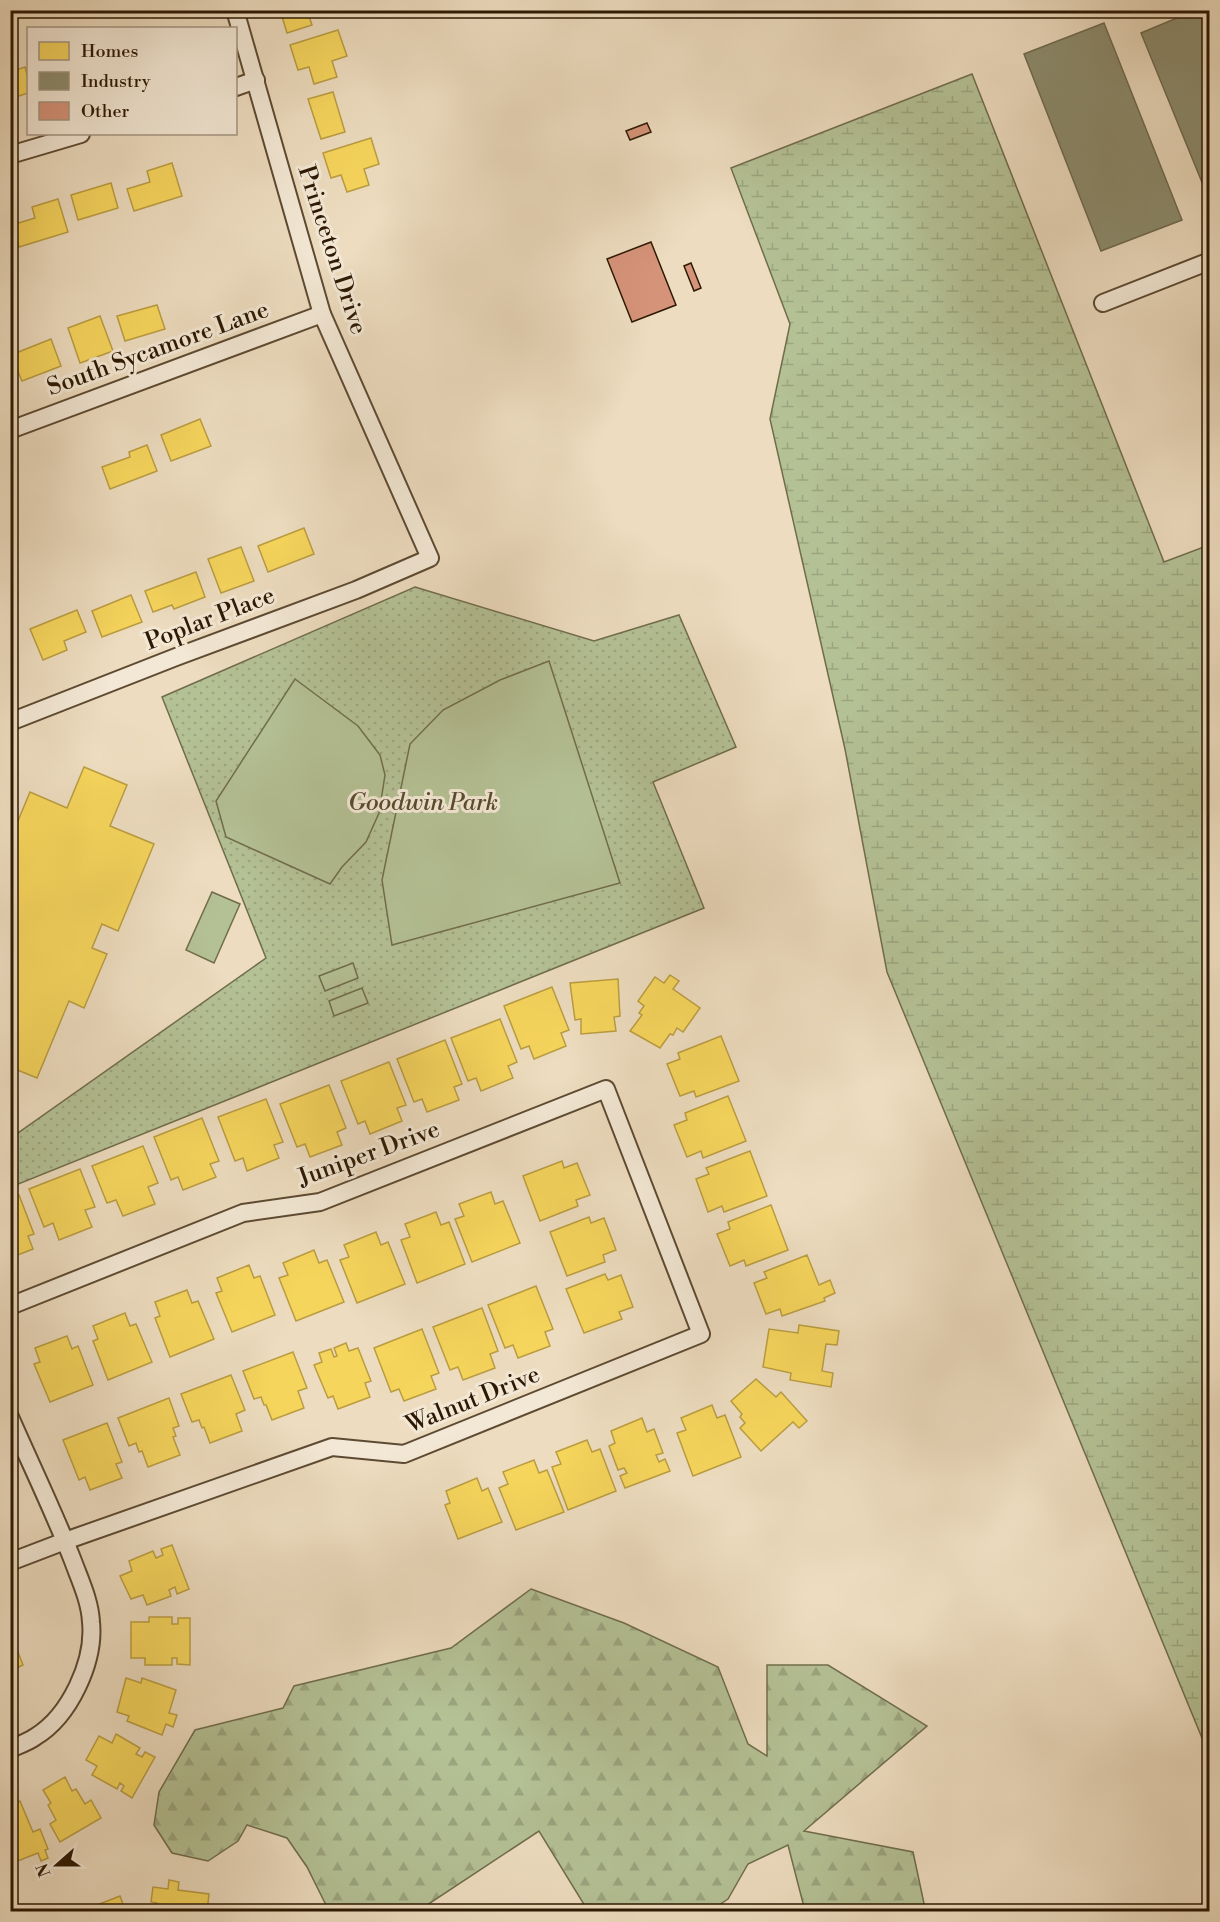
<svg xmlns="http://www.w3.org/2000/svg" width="1220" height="1922" font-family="'Libre Bodoni',serif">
<defs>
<pattern id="forest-firs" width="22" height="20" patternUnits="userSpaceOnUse" patternTransform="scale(1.5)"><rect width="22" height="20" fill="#b4c195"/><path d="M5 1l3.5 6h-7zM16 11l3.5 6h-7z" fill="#9ba57f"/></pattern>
<pattern id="wetland-marsh" width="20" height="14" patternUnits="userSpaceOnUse" patternTransform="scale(1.5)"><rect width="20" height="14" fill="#b4c195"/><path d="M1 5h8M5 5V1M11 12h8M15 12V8" fill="none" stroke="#9ba57f"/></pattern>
<pattern id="park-dots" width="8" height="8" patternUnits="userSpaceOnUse" patternTransform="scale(1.5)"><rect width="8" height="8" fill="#b4c195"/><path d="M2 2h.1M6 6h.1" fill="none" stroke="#9ba57f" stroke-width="1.8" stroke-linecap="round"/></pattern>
</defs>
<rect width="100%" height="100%" fill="#eddcbf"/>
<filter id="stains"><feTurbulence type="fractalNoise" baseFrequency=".00333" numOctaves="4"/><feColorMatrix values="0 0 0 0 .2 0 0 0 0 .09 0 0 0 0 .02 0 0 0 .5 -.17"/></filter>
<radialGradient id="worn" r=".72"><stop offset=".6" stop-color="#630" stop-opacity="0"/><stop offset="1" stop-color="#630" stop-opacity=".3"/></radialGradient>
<polygon fill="url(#forest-firs)" stroke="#706d4c" stroke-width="1.5" points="531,1589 624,1623 718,1667 748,1744 767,1756 767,1665 828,1665 927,1726 804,1831 913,1852 925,1908 917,1912 805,1911 788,1845 748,1864 728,1899 710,1911 588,1911 539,1831 418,1911 329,1911 307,1867 287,1838 247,1825 238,1841 208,1861 172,1853 154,1825 159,1792 195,1730 283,1708 294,1686 451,1648"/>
<polygon fill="url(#wetland-marsh)" stroke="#706d4c" stroke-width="1.5" points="972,74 1164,562 1209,545 1209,1755 887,972 845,749 770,419 790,324 731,168"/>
<polygon fill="url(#park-dots)" stroke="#706d4c" stroke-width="1.5" points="415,587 594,641 679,615 736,747 653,782 704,908 11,1187 11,1138 266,958 162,697"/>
<g fill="#b4c195" stroke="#706d4c" stroke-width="1.5">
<polygon points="549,661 620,883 392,945 382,880 410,744 443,710 500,680"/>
<polygon points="295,679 358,726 380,755 385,775 379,813 366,842 342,867 330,884 226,837 216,801"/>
<polygon points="212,892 240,904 214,963 186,950"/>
<polygon points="353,963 358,978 325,991 319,976"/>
<polygon points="362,988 368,1003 334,1016 329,1001"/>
</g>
<g fill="#f6d55c" stroke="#ba9d41" stroke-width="1.5">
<polygon points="280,10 307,10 312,25 287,33"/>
<polygon points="338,30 347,56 332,61 337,77 314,84 309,67 298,70 290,45"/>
<polygon points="25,67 28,78 28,93 10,99 10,72"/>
<polygon points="333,92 345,132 321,139 308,99"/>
<polygon points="371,138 379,164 364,169 369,185 347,192 341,175 331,178 323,153"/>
<polygon points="172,163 182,196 134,211 127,189 150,182 147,171"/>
<polygon points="111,183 118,208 78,220 71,195"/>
<polygon points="58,199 68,232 19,247 12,225 35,218 32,207"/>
<polygon points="157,305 165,329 125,341 117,316"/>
<polygon points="100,316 113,351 80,363 68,328"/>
<polygon points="51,339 61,366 22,381 11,355"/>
<polygon points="200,419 211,446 171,461 161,435"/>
<polygon points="147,445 157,471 110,489 102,467 130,457 129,452"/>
<polygon points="304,528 314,554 268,572 258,546"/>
<polygon points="241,547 254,581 221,593 208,559"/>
<polygon points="196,572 205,597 174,609 172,605 153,612 145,591"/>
<polygon points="131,595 142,622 102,637 92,611"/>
<polygon points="77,610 86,632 64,641 67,650 43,660 30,629"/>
<polygon points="84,767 127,785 110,826 154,844 118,931 102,924 92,948 107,954 84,1008 69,1001 37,1078 10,1067 10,891 14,883 10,882 10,840 30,792 67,808"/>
<polygon points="670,975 679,981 673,989 700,1008 683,1032 677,1028 673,1035 670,1034 660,1048 630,1031 642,1015 639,1013 644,1006 638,1001 655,977 664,983"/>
<polygon points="618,979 620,1016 614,1017 616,1031 581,1034 581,1019 575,1020 570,983"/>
<polygon points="552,987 569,1030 561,1033 566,1046 534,1059 529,1046 521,1049 504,1006"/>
<polygon points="500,1019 517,1062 508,1066 513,1078 481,1091 476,1078 468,1081 451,1038"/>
<polygon points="721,1036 739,1081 696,1097 694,1091 680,1096 667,1064 680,1059 678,1053"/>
<polygon points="445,1040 462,1084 454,1087 459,1100 427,1112 422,1099 414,1102 397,1059"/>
<polygon points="389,1062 406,1105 397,1108 402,1121 370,1134 365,1121 358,1124 341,1081"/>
<polygon points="329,1085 346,1128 337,1132 342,1145 310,1157 305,1144 297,1147 280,1104"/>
<polygon points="728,1096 746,1141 703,1158 701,1151 687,1157 674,1125 687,1120 685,1113"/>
<polygon points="266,1099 283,1142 274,1145 279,1158 247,1171 243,1158 235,1161 218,1117"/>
<polygon points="202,1118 219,1161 210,1164 216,1177 183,1190 178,1177 171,1180 154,1137"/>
<polygon points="143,1146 158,1183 148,1187 155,1204 123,1216 116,1200 107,1203 92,1166"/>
<polygon points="750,1151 767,1196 724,1212 722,1206 708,1212 696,1179 709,1174 706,1168"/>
<polygon points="562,1161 564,1168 577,1163 590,1195 576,1200 578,1206 540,1221 523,1176"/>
<polygon points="80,1169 95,1207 85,1210 92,1227 59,1240 53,1223 44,1227 29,1189"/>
<polygon points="491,1192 495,1204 503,1201 520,1243 472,1262 455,1219 464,1216 459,1204"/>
<polygon points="19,1195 34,1234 28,1236 33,1249 10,1258 10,1198"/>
<polygon points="771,1205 788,1250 746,1266 744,1260 730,1266 717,1234 730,1229 728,1222"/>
<polygon points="436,1212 441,1225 449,1222 465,1264 417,1283 401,1240 410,1237 405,1224"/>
<polygon points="589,1217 591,1223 604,1218 616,1250 603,1255 605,1262 567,1276 550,1232"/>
<polygon points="376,1232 381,1245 388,1242 405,1284 357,1303 340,1260 349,1257 344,1245"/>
<polygon points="314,1250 319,1263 327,1260 344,1302 296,1321 279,1278 288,1275 283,1263"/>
<polygon points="807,1255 819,1285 830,1280 835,1293 824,1298 825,1301 782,1316 780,1309 766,1314 754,1283 767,1278 764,1272"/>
<polygon points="249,1265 254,1278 260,1276 275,1315 232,1332 216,1293 222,1291 217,1278"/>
<polygon points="605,1274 608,1280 621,1275 633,1307 619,1312 622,1319 584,1333 566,1289"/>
<polygon points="536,1286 553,1329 545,1332 550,1346 518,1358 513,1345 505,1348 488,1305"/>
<polygon points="187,1290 192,1303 198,1301 214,1339 170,1357 155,1318 160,1316 155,1302"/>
<polygon points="482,1308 498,1351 490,1354 495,1368 463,1380 458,1367 450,1370 433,1327"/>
<polygon points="125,1313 130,1326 136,1324 152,1362 108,1380 93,1341 98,1339 93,1326"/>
<polygon points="799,1325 839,1331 837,1345 826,1344 822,1371 833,1373 831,1387 790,1380 791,1373 763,1367 769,1329 798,1333"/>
<polygon points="422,1329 439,1373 431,1376 436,1389 404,1401 399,1389 391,1392 374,1348"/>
<polygon points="67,1336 72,1349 78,1346 93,1385 50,1402 34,1364 40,1362 35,1348"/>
<polygon points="346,1343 349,1351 358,1348 371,1381 365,1383 370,1397 338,1409 333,1396 328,1398 314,1365 322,1362 319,1353 331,1349 334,1357 337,1356 334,1348"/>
<polygon points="293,1352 307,1388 298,1391 304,1408 272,1420 266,1405 264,1405 261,1397 254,1399 243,1371"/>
<polygon points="231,1375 245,1410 236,1414 242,1431 210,1443 204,1427 202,1428 199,1420 192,1422 181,1394"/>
<polygon points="756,1379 776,1397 781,1392 807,1421 799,1428 793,1422 761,1451 740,1428 745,1423 740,1417 742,1414 731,1401"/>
<polygon points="169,1398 179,1426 173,1428 176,1436 173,1437 180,1455 148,1467 142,1451 139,1452 136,1443 129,1446 118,1418"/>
<polygon points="712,1405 717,1418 725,1415 741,1457 693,1476 677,1433 686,1430 681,1418"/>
<polygon points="642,1418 647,1432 654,1429 663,1453 656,1455 659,1462 665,1459 670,1471 625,1488 620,1476 627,1473 624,1468 618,1470 609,1446 615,1443 611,1431"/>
<polygon points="107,1423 122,1462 116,1464 122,1478 90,1490 85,1477 79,1480 63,1440"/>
<polygon points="587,1440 592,1452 600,1449 616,1491 568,1510 552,1467 561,1464 556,1452"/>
<polygon points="534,1460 539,1473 547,1470 564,1512 516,1530 499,1488 508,1484 503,1472"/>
<polygon points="477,1478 482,1491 488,1488 502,1522 458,1539 445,1505 450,1503 446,1491"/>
<polygon points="172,1545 189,1589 177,1594 175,1587 169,1590 171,1596 147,1605 143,1595 131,1599 120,1576 132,1571 129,1561 153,1551 156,1558 163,1555 161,1549"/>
<polygon points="149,1617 172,1617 172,1624 178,1624 178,1618 190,1618 190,1665 177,1664 177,1658 172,1658 172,1665 145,1665 145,1658 131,1658 131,1622 149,1622"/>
<polygon points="14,1642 23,1665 12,1670 17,1682 10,1685 10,1643"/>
<polygon points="126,1678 141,1683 142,1678 176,1690 169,1713 177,1715 173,1727 166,1724 162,1735 127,1721 129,1716 117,1712"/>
<polygon points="116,1734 140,1748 136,1754 142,1757 145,1752 155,1757 132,1798 121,1791 124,1786 120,1783 117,1789 92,1775 97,1766 86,1760 99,1736 112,1743"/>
<polygon points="65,1777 72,1791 76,1789 85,1804 91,1800 101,1818 60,1842 50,1824 56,1820 48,1805 51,1803 43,1790"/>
<polygon points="20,1801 33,1832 40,1829 48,1849 45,1850 48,1858 41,1861 38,1853 10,1864 10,1805"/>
<polygon points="169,1880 179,1882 178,1890 209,1894 207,1912 156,1912 157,1903 151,1902 153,1887 168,1889"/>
<polygon points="120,1896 126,1912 79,1912"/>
</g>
<g fill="#8c8c6e" stroke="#706a4e" stroke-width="1.5">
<polygon points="1196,10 1198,10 1210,38 1210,202 1141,33"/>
<polygon points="1104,23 1182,220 1101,251 1024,54"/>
</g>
<g fill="#d59379" stroke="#2d1903" stroke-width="1.5">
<polygon points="647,123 651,132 630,140 626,131"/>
<polygon points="651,242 676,305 632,322 607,259"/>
<polygon points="691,263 701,288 694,291 684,266"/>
</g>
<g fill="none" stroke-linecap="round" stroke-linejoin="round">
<g stroke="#5d4a32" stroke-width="20">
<g id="minor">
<polyline points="236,87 256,80"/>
<polyline points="10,155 81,134"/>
<polyline points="1103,303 1210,261"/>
<polyline points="10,430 322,314"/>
<polyline points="10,722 176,657 356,590 430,558 322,314 235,10"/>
<polyline points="10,1306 243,1213 320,1202 606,1089 701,1334 404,1454 332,1447 65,1541 10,1562"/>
<path d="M10 1417C31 1465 54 1512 73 1561 80 1580 90 1601 91 1622 95 1661 70 1716 35 1737 28 1742 19 1745 10 1749"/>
</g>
</g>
<use href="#minor" stroke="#f3e8d5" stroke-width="16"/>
</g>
<g text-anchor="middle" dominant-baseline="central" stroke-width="6" stroke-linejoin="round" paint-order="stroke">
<g font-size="24" fill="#2d1903" stroke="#f3e8d5">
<text transform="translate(332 250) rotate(72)">Princeton Drive</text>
<text transform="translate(158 349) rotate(-20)">South Sycamore Lane</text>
<text transform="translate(210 619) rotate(-21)">Poplar Place</text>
<text transform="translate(369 1154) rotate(-20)">Juniper Drive</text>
<text transform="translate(473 1400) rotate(-22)">Walnut Drive</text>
</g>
<g font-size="24" font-style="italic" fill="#564b2f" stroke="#f3e8d5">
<text x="423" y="803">Goodwin Park</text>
</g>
</g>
<rect width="1220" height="1922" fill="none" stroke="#eddcbf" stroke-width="36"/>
<rect x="12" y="12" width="1196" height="1898" fill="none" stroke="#2d1903" stroke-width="3"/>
<rect x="18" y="18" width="1184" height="1886" fill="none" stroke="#2d1903" stroke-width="1.5"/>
<rect x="27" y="27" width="210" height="108" fill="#f3e8d5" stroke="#a49581" stroke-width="1.5"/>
<rect x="39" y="42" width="30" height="18" fill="#f6d55c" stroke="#a49581" stroke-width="1.5"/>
<text x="81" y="57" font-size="18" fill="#2d1903">Homes</text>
<rect x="39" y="72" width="30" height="18" fill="#8c8c6e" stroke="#a49581" stroke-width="1.5"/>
<text x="81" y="87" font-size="18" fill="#2d1903">Industry</text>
<rect x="39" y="102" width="30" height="18" fill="#d59379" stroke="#a49581" stroke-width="1.5"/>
<text x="81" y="117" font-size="18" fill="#2d1903">Other</text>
<g transform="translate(57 1865) rotate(249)" stroke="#f3e8d5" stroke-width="4.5" paint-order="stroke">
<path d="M0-4.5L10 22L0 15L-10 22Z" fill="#2d1903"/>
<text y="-9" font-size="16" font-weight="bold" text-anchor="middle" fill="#2d1903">N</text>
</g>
<rect width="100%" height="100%" filter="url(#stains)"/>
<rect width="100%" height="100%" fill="url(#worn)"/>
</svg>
